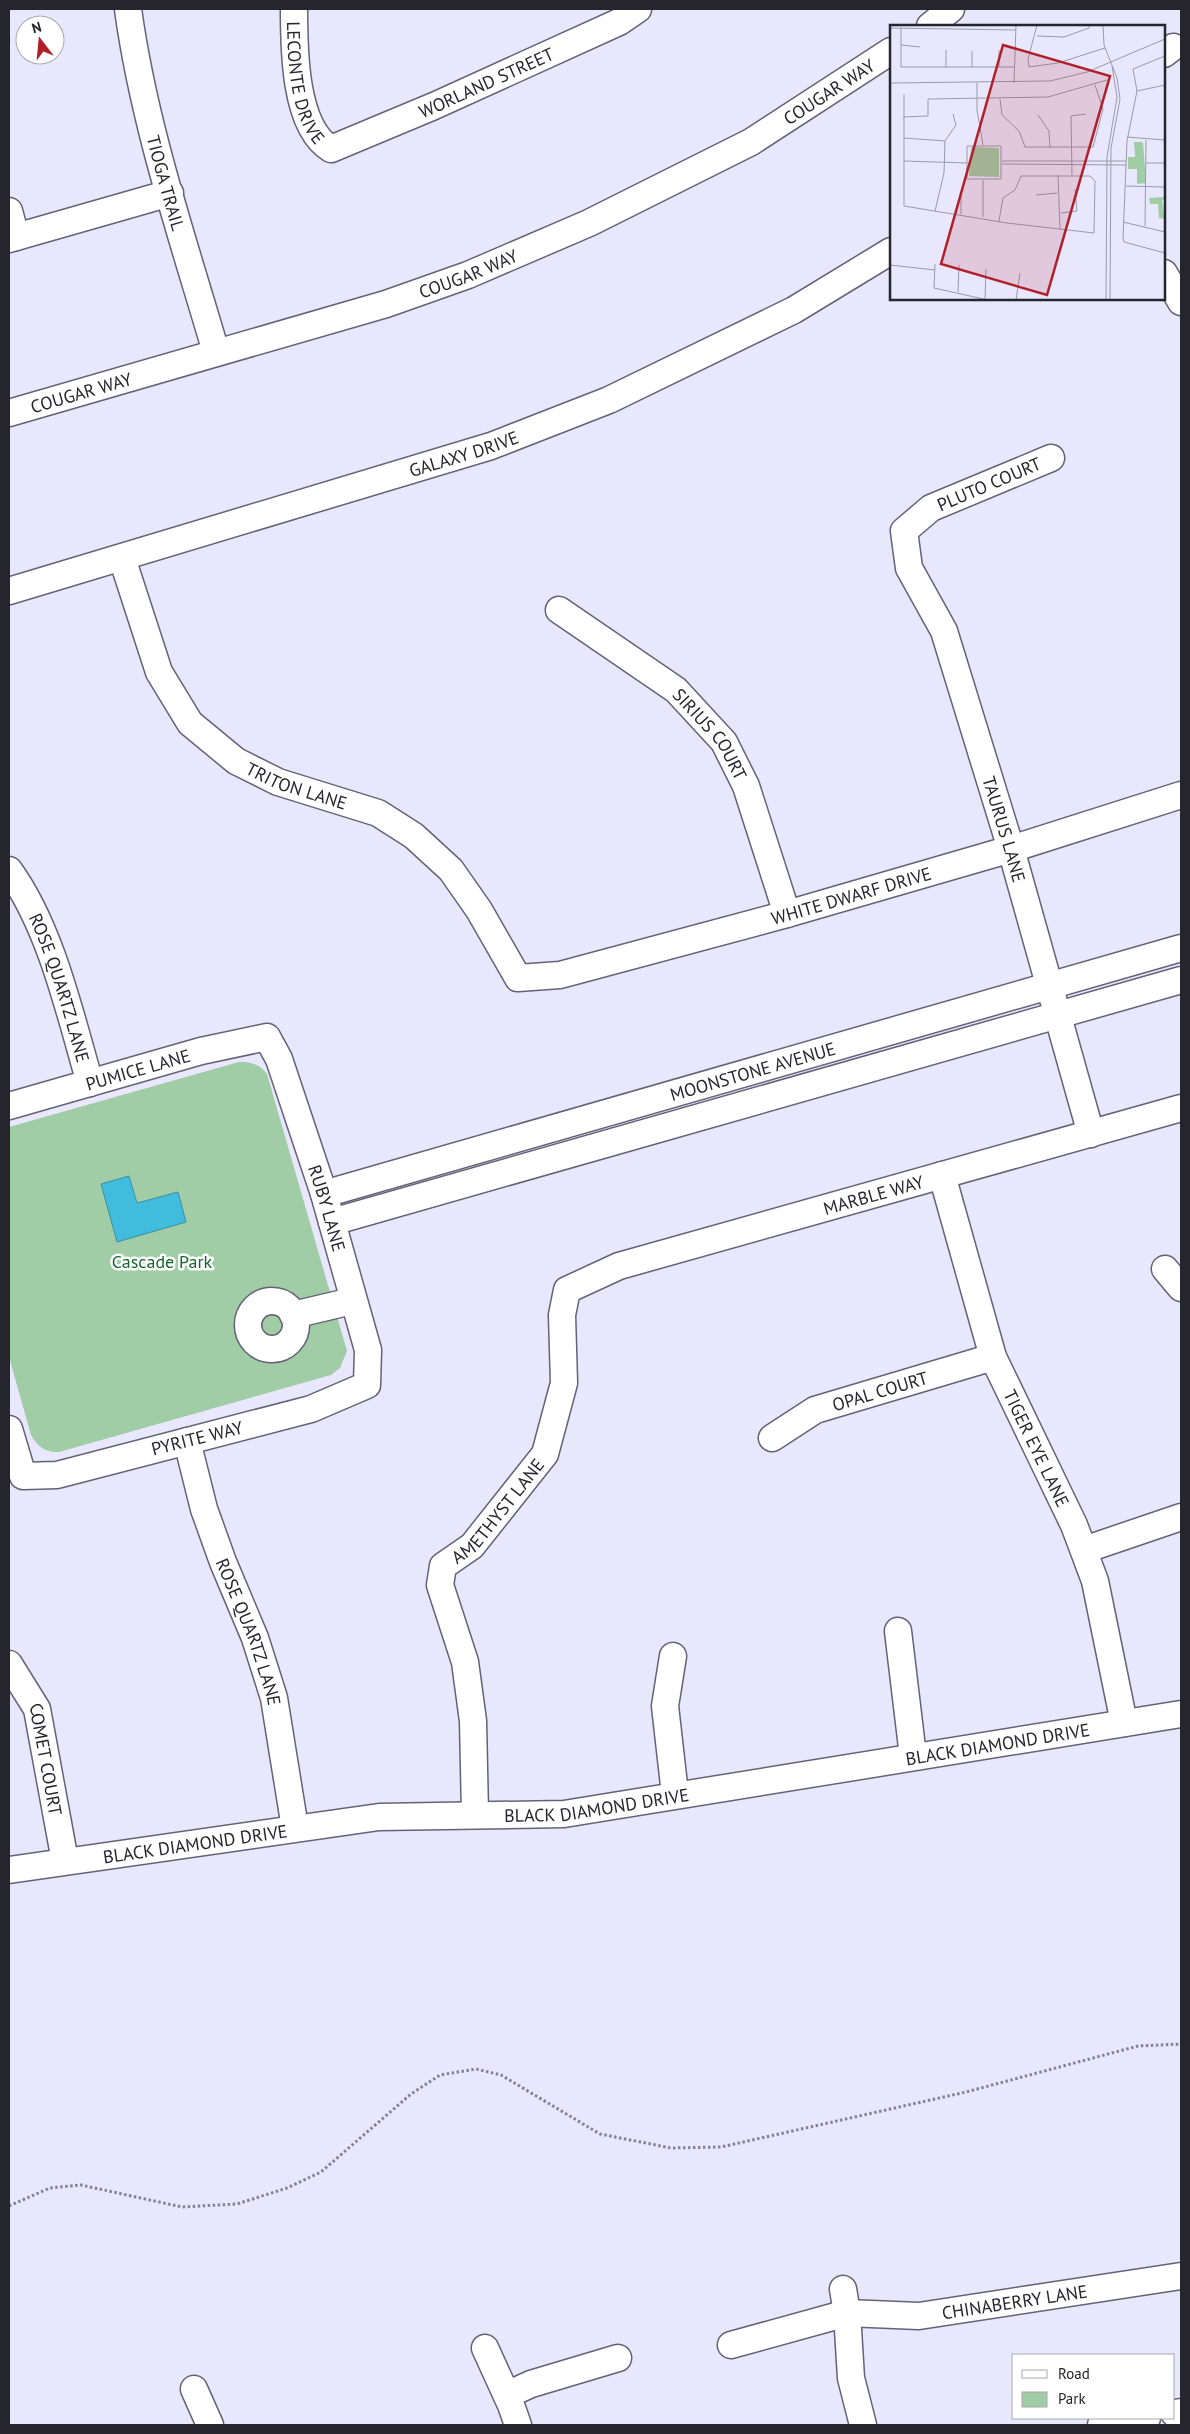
<svg xmlns="http://www.w3.org/2000/svg" width="1190" height="2434" font-family="'PT Sans',sans-serif">
<rect width="100%" height="100%" fill="#e9e7fc"/>
<path fill="#a0cca6" d="M239 1062C251 1062 260 1064 267 1074L347 1351 340 1368 331 1375 59 1452C46 1453 37 1446 31 1435L9 1357V1127Z"/>
<polygon fill="#42bcdc" stroke="#3a8fa8" points="129,1176 137,1203 178,1192 186,1222 117,1242 101,1184"/>
<g fill="none" stroke-linecap="round" stroke-linejoin="round">
<g stroke="#656278" stroke-width="29">
<g id="minor">
<path id="s1" d="M128 9C144 126 183 239 216 352"/>
<path id="s2" d="M294 9C294 48 294 127 331 149L434 106 619 22 638 9"/>
<polyline points="930,26 951,9"/>
<polyline points="1164,54 1173,47"/>
<polyline points="9,211 16,237"/>
<polyline points="9,239 170,193"/>
<polyline points="1164,273 1181,302"/>
<path id="s3" d="M9 413 386 304 468 275 589 223 751 142 891 51"/>
<path id="s4" d="M1051 458 931 508 904 531 909 568 944 631 1011 849 1091 1134"/>
<path id="s5" d="M122 558 159 672 190 723 236 761 278 782 378 813 414 836 451 870 479 910 518 978 560 975 787 914 1011 849 1181 795"/>
<path id="s6" d="M9 591 491 446 609 400 794 310 891 251"/>
<path id="s7" d="M559 610 676 690 724 742 746 786 787 914"/>
<path id="s8" d="M9 870C51 928 70 1014 90 1083"/>
<path id="s9" d="M9 1106 201 1051 267 1037 279 1059 324 1194 368 1350 367 1385 311 1409 57 1475 23 1476 9 1429"/>
<path id="s10" d="M942 1175 993 1357 1074 1525 1095 1581 1124 1723"/>
<path id="s11" d="M324 1194 1181 948"/>
<polyline points="332,1222 1181,980"/>
<polyline points="1165,1269 1181,1288"/>
<circle cx="272" cy="1325" r="24"/>
<polyline points="293,1315 352,1301"/>
<path id="s12" d="M772 1438 815 1410 993 1357"/>
<path id="s13" d="M187 1441 204 1509 223 1562 255 1638 274 1698 295 1828"/>
<polyline points="1084,1550 1181,1517"/>
<polyline points="898,1631 913,1756"/>
<polyline points="673,1656 665,1706 675,1794"/>
<path id="s14" d="M9 1664 37 1709 65 1861"/>
<path id="s15" d="M475 1814 473 1721 465 1662 440 1585 443 1566 472 1546 545 1454 564 1383 562 1315 567 1290 619 1266 1181 1108"/>
<path id="s16" d="M9 1870 379 1817 564 1814 1181 1714"/>
<polyline points="843,2289 847,2313 851,2378 863,2425"/>
<path id="s17" d="M731 2345 847 2313 919 2316 1181 2276"/>
<polyline points="485,2348 511,2405 518,2425"/>
<polyline points="194,2389 210,2425"/>
<polyline points="507,2395 531,2384 618,2358"/>
<polyline points="1174,2413 1181,2412"/>
<polyline points="1101,2425 1147,2418"/>
</g>
</g>
<polyline stroke="#848392" stroke-width="3" stroke-dasharray="2.5 2.5" stroke-linecap="butt" points="9,2206 50,2188 81,2185 182,2207 237,2204 287,2188 321,2172 411,2094 440,2075 476,2069 501,2075 600,2134 671,2148 721,2147 966,2092 1138,2046 1181,2044"/>
<use href="#minor" stroke="#fff" stroke-width="26"/>
</g>
<g text-anchor="middle" dominant-baseline="central" stroke-width="5" stroke-linejoin="round" paint-order="stroke">
<g font-size="18" fill="#26252e" stroke="#fff">
<text stroke="none"><textPath href="#s2" startOffset="75">LECONTE DRIVE</textPath></text>
<text stroke="none"><textPath href="#s2" startOffset="319">WORLAND STREET</textPath></text>
<text stroke="none"><textPath href="#s3" startOffset="885">COUGAR WAY</textPath></text>
<text stroke="none"><textPath href="#s1" startOffset="178">TIOGA TRAIL</textPath></text>
<text stroke="none"><textPath href="#s3" startOffset="480">COUGAR WAY</textPath></text>
<text stroke="none"><textPath href="#s3" startOffset="75">COUGAR WAY</textPath></text>
<text stroke="none"><textPath href="#s6" startOffset="475">GALAXY DRIVE</textPath></text>
<text transform="translate(989 484) rotate(-23)">PLUTO COURT</text>
<text stroke="none"><textPath href="#s7" startOffset="198">SIRIUS COURT</textPath></text>
<text stroke="none"><textPath href="#s5" startOffset="305">TRITON LANE</textPath></text>
<text stroke="none"><textPath href="#s4" startOffset="482">TAURUS LANE</textPath></text>
<text stroke="none"><textPath href="#s5" startOffset="955">WHITE DWARF DRIVE</textPath></text>
<text stroke="none"><textPath href="#s8" startOffset="129">ROSE QUARTZ LANE</textPath></text>
<text stroke="none"><textPath href="#s9" startOffset="134">PUMICE LANE</textPath></text>
<text stroke="none"><textPath href="#s11" startOffset="446">MOONSTONE AVENUE</textPath></text>
<text stroke="none"><textPath href="#s15" startOffset="894">MARBLE WAY</textPath></text>
<text stroke="none"><textPath href="#s9" startOffset="449">RUBY LANE</textPath></text>
<text stroke="none"><textPath href="#s12" startOffset="119">OPAL COURT</textPath></text>
<text transform="translate(197 1438) rotate(-14)">PYRITE WAY</text>
<text stroke="none"><textPath href="#s10" startOffset="290">TIGER EYE LANE</textPath></text>
<text stroke="none"><textPath href="#s15" startOffset="331">AMETHYST LANE</textPath></text>
<text stroke="none"><textPath href="#s13" startOffset="201">ROSE QUARTZ LANE</textPath></text>
<text stroke="none"><textPath href="#s16" startOffset="998">BLACK DIAMOND DRIVE</textPath></text>
<text stroke="none"><textPath href="#s14" startOffset="104">COMET COURT</textPath></text>
<text stroke="none"><textPath href="#s16" startOffset="592">BLACK DIAMOND DRIVE</textPath></text>
<text stroke="none"><textPath href="#s16" startOffset="188">BLACK DIAMOND DRIVE</textPath></text>
<text stroke="none"><textPath href="#s17" startOffset="289">CHINABERRY LANE</textPath></text>
</g>
<g font-size="18" fill="#16652d" stroke="#fff">
<text x="162" y="1261">Cascade Park</text>
</g>
</g>
<g transform="translate(890 25)">
<rect width="275" height="275" fill="#e9e7fc"/>
<path d="M244 117H253L256 158 247 159V144H238V132H245ZM81 122 109 123V152L79 151ZM275 172 272 176 275 194 269 193 268 179H260L259 173Z" fill="#a0cca6"/>
<path fill="none" stroke="#9b99aa" stroke-width="1" d="M147 0 138 34 139 42 168 38 215 23M213 0 214 20 227 53 230 74 221 123 220 275M0 3 126 5M11 3V42H124M147 11 174 12 199 3V0M11 20 30 22M125 23 140 27M56 25V42M109 25V42M82 26V42M275 31 243 44 247 66 237 116 233 213 234 217 275 228M0 58 160 56 197 47 275 14M87 58V85L93 120M124 58 126 0M247 66 275 60M14 69V181L117 198 204 208 205 156 200 151H131L125 165 113 173 109 196M110 74 112 90 129 106 135 122H203L213 84 205 60M148 90 159 106 160 123M13 92 38 91V74L158 72 217 55M237 112 275 115M14 113 55 116M77 121H111V154H77ZM14 136 77 138M112 136H236M256 138H275M112 139 236 140M168 150 170 204M182 150 181 91 196 89M236 161 275 162M71 170V189M146 170 167 168M45 186 54 148 55 116 66 100 63 89M171 188 187 186 185 164M93 192V155M233 197 275 207M255 201 256 115M45 239 44 263 98 275M0 240 45 245M68 267 69 240M95 274 96 244M126 275 130 248M216 275 217 132 227 72 222 41"/>
<path fill="#b11f2b" fill-opacity="0.15" stroke="#b11f2b" stroke-width="2.5" d="M113 20 220 51 157 270 51 239Z"/>
<rect width="275" height="275" fill="none" stroke="#26252e" stroke-width="2.5"/>
</g>
<rect width="1190" height="2434" fill="none" stroke="#26252e" stroke-width="20"/>
<rect x="1012" y="2354" width="162" height="65" fill="#ffffff" stroke="#a8a8ab"/>
<rect x="1022" y="2370" width="25" height="8" fill="#ffffff" stroke="#a8a8ab"/>
<text x="1058" y="2379" font-size="15" fill="#26252e">Road</text>
<rect x="1022" y="2392" width="25" height="15" fill="#a0cca6" stroke="#a8a8ab"/>
<text x="1058" y="2404" font-size="15" fill="#26252e">Park</text>
<g transform="translate(40 40) rotate(344)"><circle r="24" fill="#ffffff" stroke="#a8a8ab"/>
<path d="M0-4L9 19L0 12L-9 19Z" fill="#b11f2b"/>
<text y="-8" font-size="14" font-weight="bold" text-anchor="middle" fill="#26252e">N</text>
</g>
</svg>
